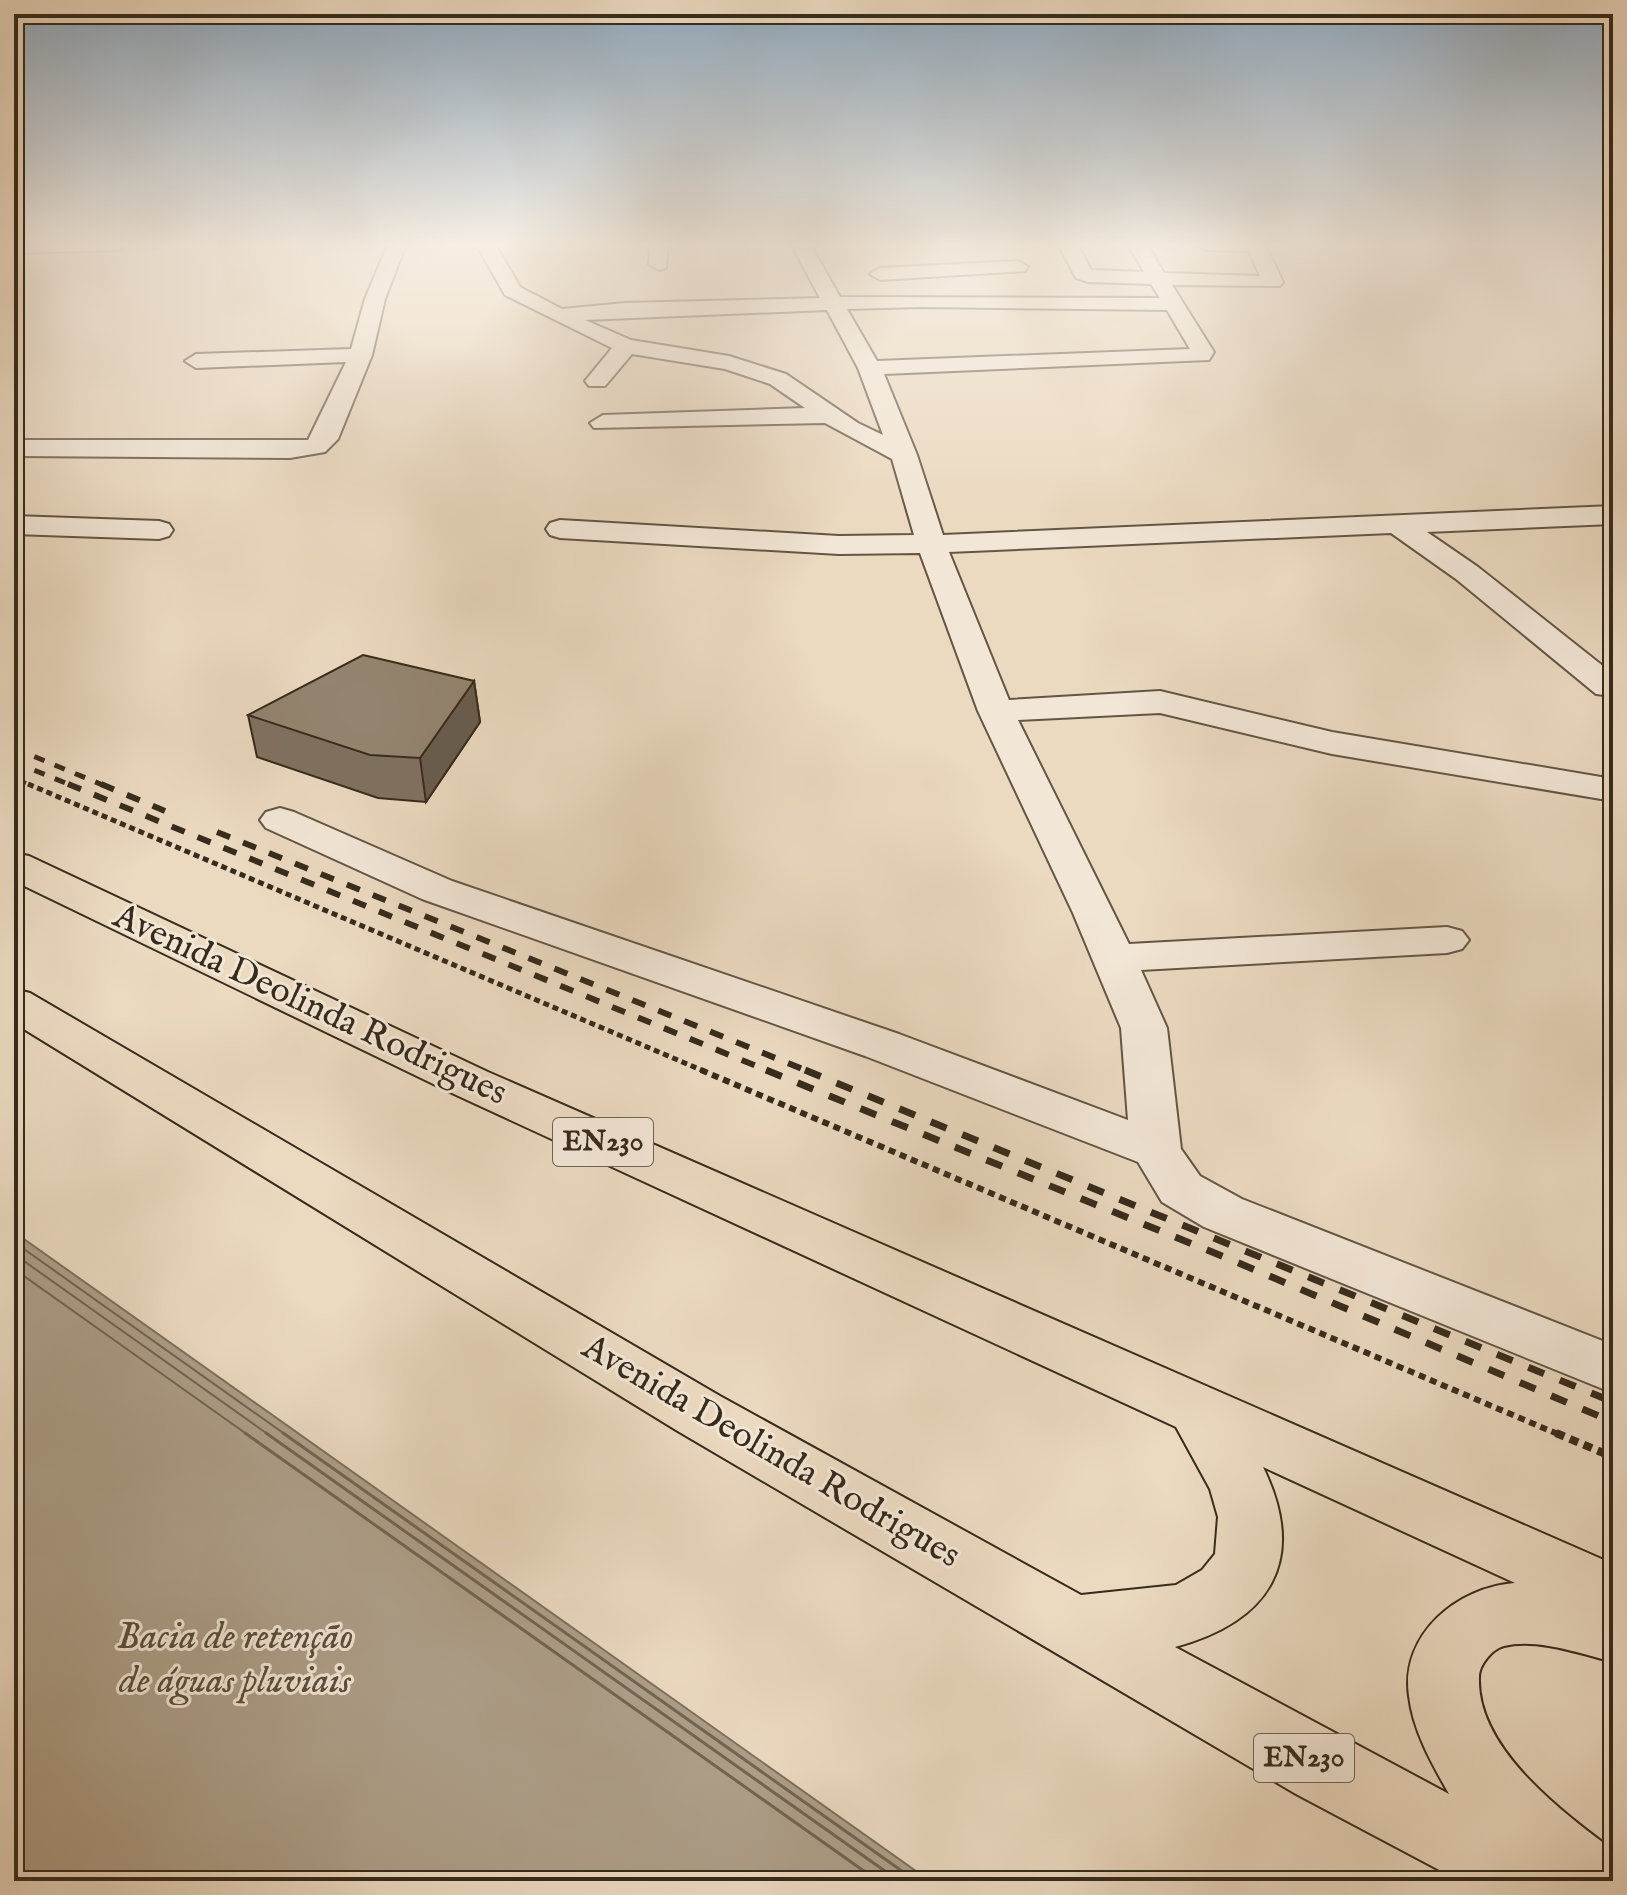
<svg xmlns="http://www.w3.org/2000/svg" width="1627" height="1895" font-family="'IM FELL English',serif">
<rect width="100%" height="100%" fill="#ebd9c0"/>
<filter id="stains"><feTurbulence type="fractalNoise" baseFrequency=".0025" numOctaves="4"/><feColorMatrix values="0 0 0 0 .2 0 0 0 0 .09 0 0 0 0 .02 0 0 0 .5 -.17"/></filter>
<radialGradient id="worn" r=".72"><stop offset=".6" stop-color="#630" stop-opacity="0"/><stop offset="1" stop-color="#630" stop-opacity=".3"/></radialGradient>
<polygon fill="#ad9e88" stroke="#7d705d" stroke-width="2" points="14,1232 930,1881 14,1881"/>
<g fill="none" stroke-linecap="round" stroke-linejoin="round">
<g stroke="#726452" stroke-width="2">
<polyline points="14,1242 286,1435"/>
<polyline points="14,1254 269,1435"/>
<polyline points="14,1269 248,1435"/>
</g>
<g stroke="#726452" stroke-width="3">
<polyline points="245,1433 878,1881"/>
<polyline points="266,1433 899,1881"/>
<polyline points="283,1433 916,1881"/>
</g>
<g stroke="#635645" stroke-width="4">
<g id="minor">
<polygon points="14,244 127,244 118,250 14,253"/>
<polygon points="388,244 406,244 385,299 372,355 338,439 325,452 290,458 14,456 14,440 308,440 346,362 196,368 185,361 196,354 351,349 365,299"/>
<path d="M476 244H495L520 287 562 309 625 303 820 298 791 244H810L840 297 1160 298 1151 284 1088 282 1076 278 1058 244H1077L1091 270 1144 272 1128 244H1147L1164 273 1260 276 1249 251 1205 250 1196 244H1265L1283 282 1280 286 1172 285 1214 352 1209 360 884 374 917 455 943 535 1613 506V524L1427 532 1478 567 1613 674V696L1596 694 1456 579 1391 533 949 552 1009 700 1160 691 1332 732 1613 779V801L1332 754 1160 713 1018 720 1129 944 1447 927 1462 931 1469 940 1462 949 1447 953 1141 970 1167 1028 1181 1149 1200 1176 1242 1199 1613 1345V1393L1204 1227 1162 1202 1138 1162 865 1056 422 899 266 828 260 820 266 812 280 808 294 812 452 881 899 1034 1128 1120 1121 1028 1073 913 978 711 920 553 839 554 560 538 550 535 546 529 550 523 560 520 839 536 914 535 892 459 825 423 594 428 590 423 603 415 805 408 770 384 725 369 632 354 605 386H589L585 381 612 348 505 295ZM921 307 1167 310 1190 349 877 361 847 309ZM827 310 858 368 883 435 858 423 786 374 729 356 631 340 585 320Z"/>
<polygon points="650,244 668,244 666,268 659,270 649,264"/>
<polygon points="1018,261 1028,267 1025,271 880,280 870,274 880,268"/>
<polygon points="14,516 159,521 169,524 173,530 169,536 159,539 14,534"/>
</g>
</g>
<g stroke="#362b1c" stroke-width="4">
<path id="highway" d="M14 853 29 856 488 1072 1613 1564V1662C1581 1654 1538 1638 1504 1646 1492 1649 1479 1665 1479 1677 1476 1748 1562 1812 1613 1850V1881H1460L1296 1794 676 1430 14 1023V989L30 993 720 1396 1081 1595 1176 1585 1202 1570 1215 1554 1218 1517 1210 1489 1176 1427 454 1094 14 881ZM1263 1467 1515 1583C1458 1587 1400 1634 1409 1696 1413 1731 1432 1764 1449 1794L1175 1647C1271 1621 1308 1560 1263 1467Z"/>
</g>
<polyline stroke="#362b1c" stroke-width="4" stroke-dasharray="5 3" stroke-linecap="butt" points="14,778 33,786"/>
<polyline stroke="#362b1c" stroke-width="5" stroke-dasharray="6 4" stroke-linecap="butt" points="28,784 706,1072"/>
<polyline stroke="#362b1c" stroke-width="6" stroke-dasharray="7 5" stroke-linecap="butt" points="701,1070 1560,1435"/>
<polyline stroke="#362b1c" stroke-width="8" stroke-dasharray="9 6" stroke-linecap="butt" points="1556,1433 1613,1457"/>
<use href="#minor" fill="#f2e6d6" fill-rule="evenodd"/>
<use href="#highway" fill="#ebd9c0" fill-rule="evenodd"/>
<g stroke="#362b1c" stroke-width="5" stroke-dasharray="11 11" stroke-linecap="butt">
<polyline points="14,748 105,786"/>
<polyline points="14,762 73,786"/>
</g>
<g stroke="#362b1c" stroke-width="6" stroke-dasharray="14 14" stroke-linecap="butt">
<polyline points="68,784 771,1072"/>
<polyline points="101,784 165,811"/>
<polyline points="217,832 810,1072"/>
</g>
<g stroke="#362b1c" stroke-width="7" stroke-dasharray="17 17" stroke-linecap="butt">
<polyline points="766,1070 1234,1261 1613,1422"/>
<polyline points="805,1070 1613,1402"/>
</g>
</g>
<polygon fill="#7f7261" stroke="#362b1c" stroke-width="2" points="474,681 480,722 426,802 378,798 257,757 248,715"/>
<polygon fill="#685d4f" stroke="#362b1c" stroke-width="2" points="474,681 480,722 426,802 420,758"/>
<polygon fill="#948571" stroke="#362b1c" stroke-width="2" points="363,655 474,681 420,758 370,755 248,715"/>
<linearGradient id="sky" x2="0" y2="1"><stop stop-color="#90abc2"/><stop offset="0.48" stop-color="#f6eee3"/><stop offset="1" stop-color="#f6eee3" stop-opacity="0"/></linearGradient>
<rect width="1627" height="510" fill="url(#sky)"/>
<g text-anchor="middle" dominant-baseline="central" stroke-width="6" stroke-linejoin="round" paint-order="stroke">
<g fill="#f2e6d6" stroke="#6e6354" stroke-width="2">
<rect x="553" y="1118" width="100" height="48" rx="6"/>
<rect x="1254" y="1734" width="100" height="48" rx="6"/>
</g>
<g font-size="28" font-weight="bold" fill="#362b1c">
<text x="603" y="1142">EN230</text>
<text x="1304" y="1758">EN230</text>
</g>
<g font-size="36" fill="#362b1c" stroke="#f2e6d6">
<text transform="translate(310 1005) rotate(25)">Avenida Deolinda Rodrigues</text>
<text transform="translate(771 1452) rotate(30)">Avenida Deolinda Rodrigues</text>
</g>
<g font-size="38" font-style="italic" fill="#5a4e3c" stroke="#f2e6d6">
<text x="235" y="1638">Bacia de retenção<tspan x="235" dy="44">de águas pluviais</tspan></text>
</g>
</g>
<rect width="1627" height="1895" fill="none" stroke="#ebd9c0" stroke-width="48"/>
<rect x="16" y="16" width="1595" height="1863" fill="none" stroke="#362b1c" stroke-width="4"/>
<rect x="24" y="24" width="1579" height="1847" fill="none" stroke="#362b1c" stroke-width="2"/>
<rect width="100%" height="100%" filter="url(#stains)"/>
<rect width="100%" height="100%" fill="url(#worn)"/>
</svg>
